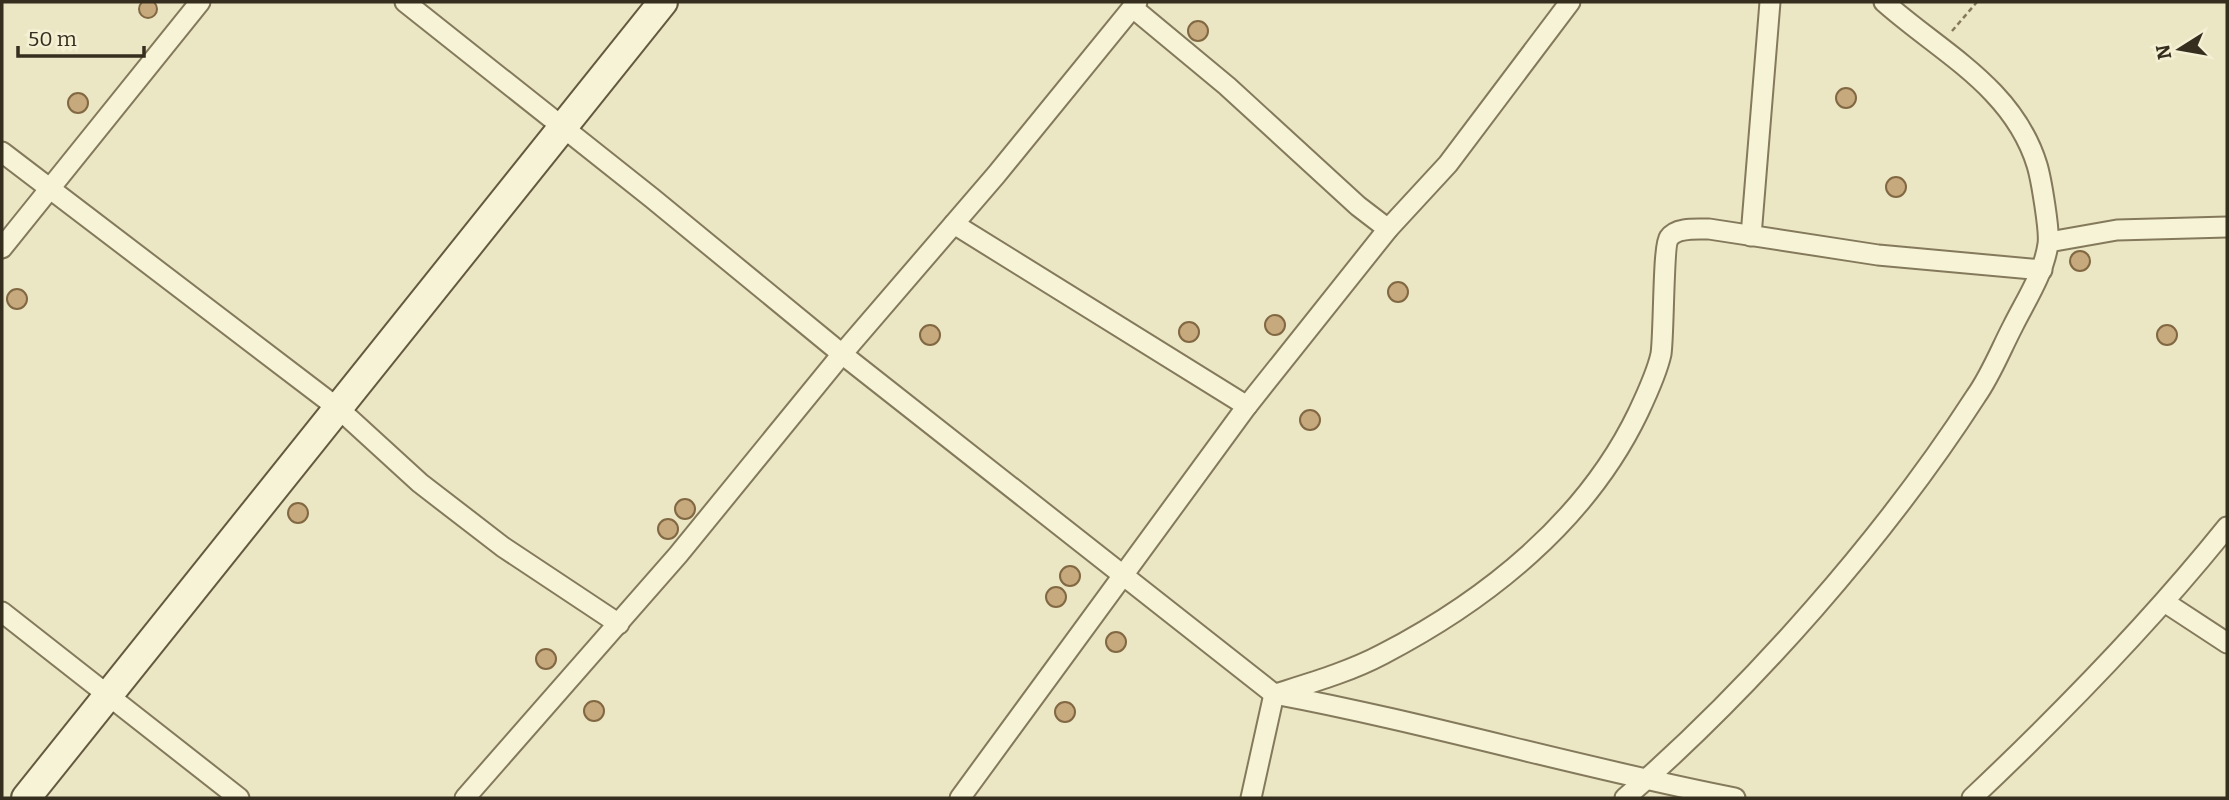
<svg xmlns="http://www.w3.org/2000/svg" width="2229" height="800" font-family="Bitter,serif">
<rect width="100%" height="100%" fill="#ebe6c4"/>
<g fill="#c6a97c" stroke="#816843" stroke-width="2">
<circle cx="148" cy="9" r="9"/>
<circle cx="1198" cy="31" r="10"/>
<circle cx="1846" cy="98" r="10"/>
<circle cx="78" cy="103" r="10"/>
<circle cx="1896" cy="187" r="10"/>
<circle cx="2080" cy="261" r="10"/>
<circle cx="1398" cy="292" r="10"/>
<circle cx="17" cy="299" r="10"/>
<circle cx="1275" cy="325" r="10"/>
<circle cx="1189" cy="332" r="10"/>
<circle cx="930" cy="335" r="10"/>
<circle cx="2167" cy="335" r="10"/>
<circle cx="1310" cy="420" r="10"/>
<circle cx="685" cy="509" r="10"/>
<circle cx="298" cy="513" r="10"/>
<circle cx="668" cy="529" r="10"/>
<circle cx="1070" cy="576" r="10"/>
<circle cx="1056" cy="597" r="10"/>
<circle cx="1116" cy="642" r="10"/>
<circle cx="546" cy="659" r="10"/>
<circle cx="594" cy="711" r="10"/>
<circle cx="1065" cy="712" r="10"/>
</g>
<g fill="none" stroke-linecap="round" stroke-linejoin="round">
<g stroke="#84795b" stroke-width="23">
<g id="street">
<path d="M405 2 652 198 842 354 1274 694C1429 723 1580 768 1735 798"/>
<polyline points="1133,8 1227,86 1358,206 1388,229"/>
<polyline points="2,152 339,409 420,483 503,547 619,624"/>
<polyline points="954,224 1247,406"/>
<polyline points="1751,236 1770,2"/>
<polyline points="2049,242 2117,230 2227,227"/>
<polyline points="2,248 200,2"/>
<polyline points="2166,603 2227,643"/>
<polyline points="2,612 239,798"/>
<path d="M1279 693C1314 682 1351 671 1383 654 1487 600 1586 521 1638 413 1646 396 1657 373 1661 354 1664 334 1663 246 1669 238 1676 227 1697 229 1709 229L1878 255 2042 270"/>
<polyline points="465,798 678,555 842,354 996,175 1137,2"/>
<polyline points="960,798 1247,406 1388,229 1448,164 1570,2"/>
<polyline points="1251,798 1274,694"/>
<path d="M1625 798C1752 688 1885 537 1976 396 1991 375 2001 349 2013 326 2026 300 2044 273 2048 244 2050 231 2041 178 2037 165 2013 87 1940 52 1884 2"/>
<path d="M1972 798C2063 712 2149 624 2227 527"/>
</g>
</g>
<g stroke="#655a3f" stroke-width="32">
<polyline id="secondary" points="26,798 663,2"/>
</g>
<polyline stroke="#84795b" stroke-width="2.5" stroke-dasharray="5 3.5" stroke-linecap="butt" points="1952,31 1977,2"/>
<use href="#street" stroke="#f6f3d6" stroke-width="19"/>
<use href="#secondary" stroke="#f6f3d6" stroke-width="28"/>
</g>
<rect width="2229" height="800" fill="none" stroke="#352d1e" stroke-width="7"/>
<g transform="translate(2180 49) rotate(259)" stroke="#f3f0d3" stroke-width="5" paint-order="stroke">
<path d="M0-5L12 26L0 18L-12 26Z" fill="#352d1e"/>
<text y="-10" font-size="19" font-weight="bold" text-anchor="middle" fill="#352d1e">N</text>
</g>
<path d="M18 46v10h126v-10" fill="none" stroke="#352d1e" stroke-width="3.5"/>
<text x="28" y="46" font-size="21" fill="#352d1e" stroke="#f3f0d3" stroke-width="5" paint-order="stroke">50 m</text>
</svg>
